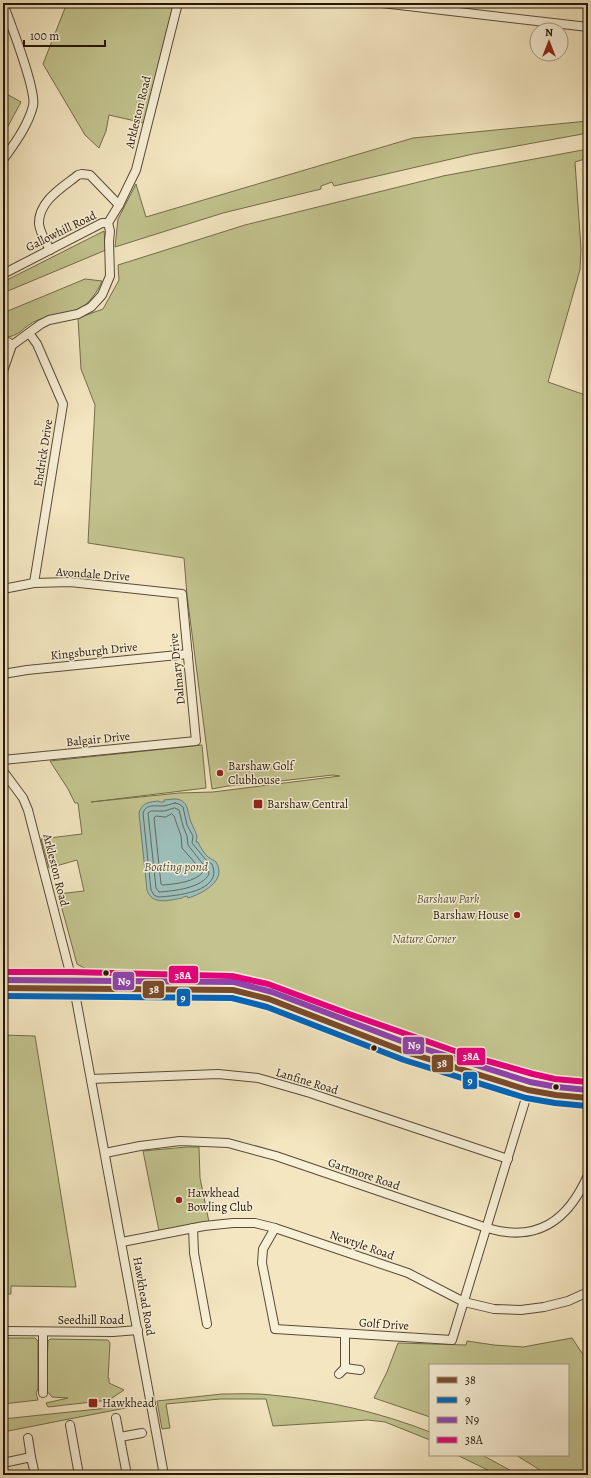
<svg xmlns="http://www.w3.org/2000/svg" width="591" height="1478" font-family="Alegreya,serif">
<rect width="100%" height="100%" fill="#f3e6c0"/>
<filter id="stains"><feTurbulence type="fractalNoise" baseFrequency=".005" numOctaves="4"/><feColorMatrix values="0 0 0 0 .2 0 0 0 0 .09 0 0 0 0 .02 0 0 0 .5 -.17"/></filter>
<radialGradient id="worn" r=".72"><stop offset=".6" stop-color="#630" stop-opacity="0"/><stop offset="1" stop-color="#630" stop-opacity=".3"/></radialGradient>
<g fill="#c2c38e" stroke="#746c4c">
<polygon points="67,3 175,3 144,123 109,115 106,131 99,148 85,135 43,64"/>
<polygon points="3,92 21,102 6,130 3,128"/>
<polygon points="588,121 588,133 473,154 334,186 332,182 321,186 321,189 223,213 115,247 118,219 136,184 146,217 413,138"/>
<polygon points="588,149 588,158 575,162 581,249 580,270 548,382 588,396 588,1083 569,1082 529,1075 457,1052 296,993 259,982 230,977 93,973 77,964 58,894 84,891 77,860 49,868 41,839 82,834 78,803 75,803 68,789 50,761 202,745 206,788 91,802 179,793 213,792 340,776 333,775 263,783 228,786 212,789 187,595 184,558 88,543 95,405 81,369 78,318 103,309 119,280 118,265 245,225 443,176"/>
<polygon points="104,231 106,250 3,293 3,282"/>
<path d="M85 279 102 281C98 291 88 306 77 310 64 315 50 315 38 320 22 326 20 338 3 337V313Z"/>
<polygon points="3,1035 35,1036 76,1287 11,1286 11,1294 3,1294"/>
<polygon points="187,1147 199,1147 200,1178 209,1222 159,1231 143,1151"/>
<polygon points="3,1338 35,1338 38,1341 38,1389 36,1393 38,1400 3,1404"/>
<polygon points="572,1338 584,1356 588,1358 588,1475 548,1475 516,1455 568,1455 568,1365 430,1365 430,1417 374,1398 387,1372 398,1343 466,1345 467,1341 494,1345 523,1347"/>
<polygon points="50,1339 108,1340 110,1343 108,1378 109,1378 109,1383 124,1390 109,1400 48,1407 46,1403 68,1398 52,1397 46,1390 48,1341"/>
<path d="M222 1394C238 1394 255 1393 271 1395 326 1400 379 1412 430 1432V1440L385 1422 368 1420 273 1426 266 1399H220L166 1404 170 1428 162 1429 157 1401Z"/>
<polygon points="146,1404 3,1432 3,1419"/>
<polygon points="457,1455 482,1455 519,1475 498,1475"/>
</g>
<path fill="#9dbeb9" stroke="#6d7b73" d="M174 799C189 799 187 812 191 822 193 827 196 832 197 837L196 842H198C200 847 204 853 208 857 211 859 214 860 216 862 228 881 201 894 188 898L187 896 183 897 182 898C170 900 152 906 147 890L139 813C142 802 150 802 159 801L160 802H164V800Z"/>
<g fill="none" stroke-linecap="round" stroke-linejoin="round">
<g stroke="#626a61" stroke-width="1">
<path d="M175 803 179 804 183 807 187 825 193 836 192 843 206 860 212 864C224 892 175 896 158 897L154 895 151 890 143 813C146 804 154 806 162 806 166 806 170 804 175 803Z"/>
<path d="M175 808 179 810 183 826 187 836 188 845 202 863 208 868 209 874C202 888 174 891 159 892L156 888 148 813 151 811H164Z"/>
<path d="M172 814 174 816 181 836 182 848 203 872C195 882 176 884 163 885L161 884 154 818 156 816 165 817Z"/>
</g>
<g stroke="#594a37" stroke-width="10">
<g id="minor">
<polyline points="382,3 588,27"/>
<path d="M3 160C14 144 28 126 33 106 37 91 10 22 3 3"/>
<polyline points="108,223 119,205 136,170 178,3"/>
<path d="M50 250C46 242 40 233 39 224 38 201 63 187 78 175L82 174 90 175 119 205"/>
<polyline points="3,274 102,223 108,223"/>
<polyline points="29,333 37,344 63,404 34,583"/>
<circle cx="7" cy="346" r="4"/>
<polyline points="11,346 41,324 49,320 78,314 91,307 102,295 110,276 109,241 110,231 108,223"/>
<polyline points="3,371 11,348"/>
<polyline points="3,589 34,583 70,582 182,594 196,741 3,760"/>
<polyline points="3,674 27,670 188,654"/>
<polyline points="3,771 23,798 28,810 74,988 164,1475"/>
<polyline points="91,1079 218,1074 258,1078 310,1093 508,1159"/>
<path d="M105 1153 140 1146 180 1141 228 1143 276 1156 487 1228C537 1243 568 1221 588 1175"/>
<polyline points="193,1228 194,1253 207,1324"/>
<polyline points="275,1228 263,1249 262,1263 275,1329 452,1340 530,1085"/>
<polyline points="122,1242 204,1226 233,1223 255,1223 275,1228 408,1273 464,1302 494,1309 521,1310 544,1307 568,1301 588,1292"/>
<polyline points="3,1331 113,1332 138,1330"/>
<polyline points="345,1368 360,1370"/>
<polyline points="339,1374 345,1368 345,1334"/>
<polyline points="43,1393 43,1332"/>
<polyline points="116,1418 127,1475"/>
<polyline points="70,1425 79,1475"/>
<polyline points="120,1437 142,1433"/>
<polyline points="28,1438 31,1457"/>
<polyline points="3,1463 31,1457 35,1475"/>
</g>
</g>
<g stroke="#261609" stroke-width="12">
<g id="major">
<polyline points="3,980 72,980 189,983"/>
<polyline points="3,988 233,990 269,999 406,1052 528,1090 556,1095 588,1098"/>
<polyline points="348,1023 456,1060"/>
<path d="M473 1065C511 1076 548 1089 588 1090"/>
</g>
</g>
<use href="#minor" stroke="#f7efd6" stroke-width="8"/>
<use href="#major" stroke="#eac380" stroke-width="10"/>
<g stroke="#f7efd6" stroke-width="9">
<polyline id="bus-1" points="3,988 233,990 269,999 406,1052 528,1090 556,1095 588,1098"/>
</g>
<g stroke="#f7efd6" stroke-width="9">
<polyline id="bus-2" points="3,996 232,998 267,1007 404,1060 526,1098 555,1103 587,1106"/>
</g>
<g stroke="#f7efd6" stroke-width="9">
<polyline id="bus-3" points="3,980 234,982 272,992 409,1044 530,1082 557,1087 588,1090"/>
</g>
<g stroke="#f7efd6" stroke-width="9">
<polyline id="bus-4" points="3,972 72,972 232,976 268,984 349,1014 466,1055 533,1074 555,1079 588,1082"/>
</g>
<use href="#bus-1" stroke="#7a4b2a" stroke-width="6"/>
<use href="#bus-2" stroke="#0065bd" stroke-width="6"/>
<use href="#bus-3" stroke="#8e44ad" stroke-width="6"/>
<use href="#bus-4" stroke="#e5007d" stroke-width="6"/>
</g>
<g fill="#8f2418" stroke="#f7efd6" stroke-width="1.5">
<circle cx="220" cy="773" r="4"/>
<rect x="253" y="799" width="10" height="10" rx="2"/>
<circle cx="517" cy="915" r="4"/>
<circle cx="179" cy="1200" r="4"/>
<rect x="88" y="1398" width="10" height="10" rx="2"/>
</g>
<g fill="#261609" stroke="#f7efd6" stroke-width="1.5">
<circle cx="106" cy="973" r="3.5"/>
<circle cx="374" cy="1048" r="3.5"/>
<circle cx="556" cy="1087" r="3.5"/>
</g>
<g text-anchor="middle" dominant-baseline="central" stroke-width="3" stroke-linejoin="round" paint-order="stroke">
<g font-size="12" fill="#261609" stroke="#f7efd6">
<text transform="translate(138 112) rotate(-76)">Arkleston Road</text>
<text transform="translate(61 231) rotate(-26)">Gallowhill Road</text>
<text transform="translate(43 453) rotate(-81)">Endrick Drive</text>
<text transform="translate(93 574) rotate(4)">Avondale Drive</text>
<text transform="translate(94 651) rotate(-6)">Kingsburgh Drive</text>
<text transform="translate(177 669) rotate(-96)">Dalmary Drive</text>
<text transform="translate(98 739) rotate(-6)">Balgair Drive</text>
<text transform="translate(56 870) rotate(76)">Arkleston Road</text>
<text transform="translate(307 1081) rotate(17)">Lanfine Road</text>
<text transform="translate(364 1174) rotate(19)">Gartmore Road</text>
<text transform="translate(362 1245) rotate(19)">Newtyle Road</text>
<text transform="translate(144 1296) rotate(80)">Hawkhead Road</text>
<text x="91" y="1320">Seedhill Road</text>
<text transform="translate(384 1324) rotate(4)">Golf Drive</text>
</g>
<g font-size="12" fill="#261609" stroke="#f7efd6" text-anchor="start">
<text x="228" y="766">Barshaw Golf<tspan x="228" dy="14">Clubhouse</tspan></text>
<text x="267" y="804">Barshaw Central</text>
<text x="509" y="915" text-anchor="end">Barshaw House</text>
<text x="187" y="1193">Hawkhead<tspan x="187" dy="14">Bowling Club</tspan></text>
<text x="102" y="1403">Hawkhead</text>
</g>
<g font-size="12" font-style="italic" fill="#5d5338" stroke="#f7efd6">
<text x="448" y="899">Barshaw Park</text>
<text x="424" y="939">Nature Corner</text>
</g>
<g font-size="13" font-style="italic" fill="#505147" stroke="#f7efd6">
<text x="176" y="866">Boating pond</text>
</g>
</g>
<g stroke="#f7efd6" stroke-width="1.5">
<rect x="168" y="965" width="31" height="19" rx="4" fill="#e5007d"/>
<rect x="112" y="971" width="23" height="20" rx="4" fill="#8e44ad"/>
<rect x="142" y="980" width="23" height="19" rx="4" fill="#7a4b2a"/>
<rect x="176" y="988" width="15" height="19" rx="4" fill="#0065bd"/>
<rect x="402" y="1036" width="23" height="19" rx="4" fill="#8e44ad"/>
<rect x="456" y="1047" width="30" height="19" rx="4" fill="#e5007d"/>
<rect x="431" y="1054" width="23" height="19" rx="4" fill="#7a4b2a"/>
<rect x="462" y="1071" width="16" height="19" rx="4" fill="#0065bd"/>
</g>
<g font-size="11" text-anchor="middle" font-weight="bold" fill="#fff">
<text x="183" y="979">38A</text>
<text x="124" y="985">N9</text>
<text x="154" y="993">38</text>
<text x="183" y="1001">9</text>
<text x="414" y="1049">N9</text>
<text x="471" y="1060">38A</text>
<text x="442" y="1067">38</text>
<text x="470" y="1084">9</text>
</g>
<rect width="591" height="1478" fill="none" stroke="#f3e6c0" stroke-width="16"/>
<rect x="4" y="4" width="583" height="1470" fill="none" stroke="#261609" stroke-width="2"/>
<rect x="8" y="8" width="575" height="1462" fill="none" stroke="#261609"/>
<rect x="429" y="1364" width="140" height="92" fill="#f7efd6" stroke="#a39884"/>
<rect x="437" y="1377" width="20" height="6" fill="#7a4b2a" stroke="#a39884"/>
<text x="465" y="1384" font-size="12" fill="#261609">38</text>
<rect x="437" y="1397" width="20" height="6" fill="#0065bd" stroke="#a39884"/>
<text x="465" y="1404" font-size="12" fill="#261609">9</text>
<rect x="437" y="1417" width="20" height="6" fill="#8e44ad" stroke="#a39884"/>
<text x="465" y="1424" font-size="12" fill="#261609">N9</text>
<rect x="437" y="1437" width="20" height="6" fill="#e5007d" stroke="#a39884"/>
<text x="465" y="1444" font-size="12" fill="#261609">38A</text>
<g transform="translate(549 42)"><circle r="19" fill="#f7efd6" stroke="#a39884"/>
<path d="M0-3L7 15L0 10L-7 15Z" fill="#8f2418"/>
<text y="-6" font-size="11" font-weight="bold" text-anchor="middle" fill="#261609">N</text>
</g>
<path d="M24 40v6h81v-6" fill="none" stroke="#261609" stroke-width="2"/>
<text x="30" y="40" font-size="12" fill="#261609" stroke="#f7efd6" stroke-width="3" paint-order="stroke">100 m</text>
<rect width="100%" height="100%" filter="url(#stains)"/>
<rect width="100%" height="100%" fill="url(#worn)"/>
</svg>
